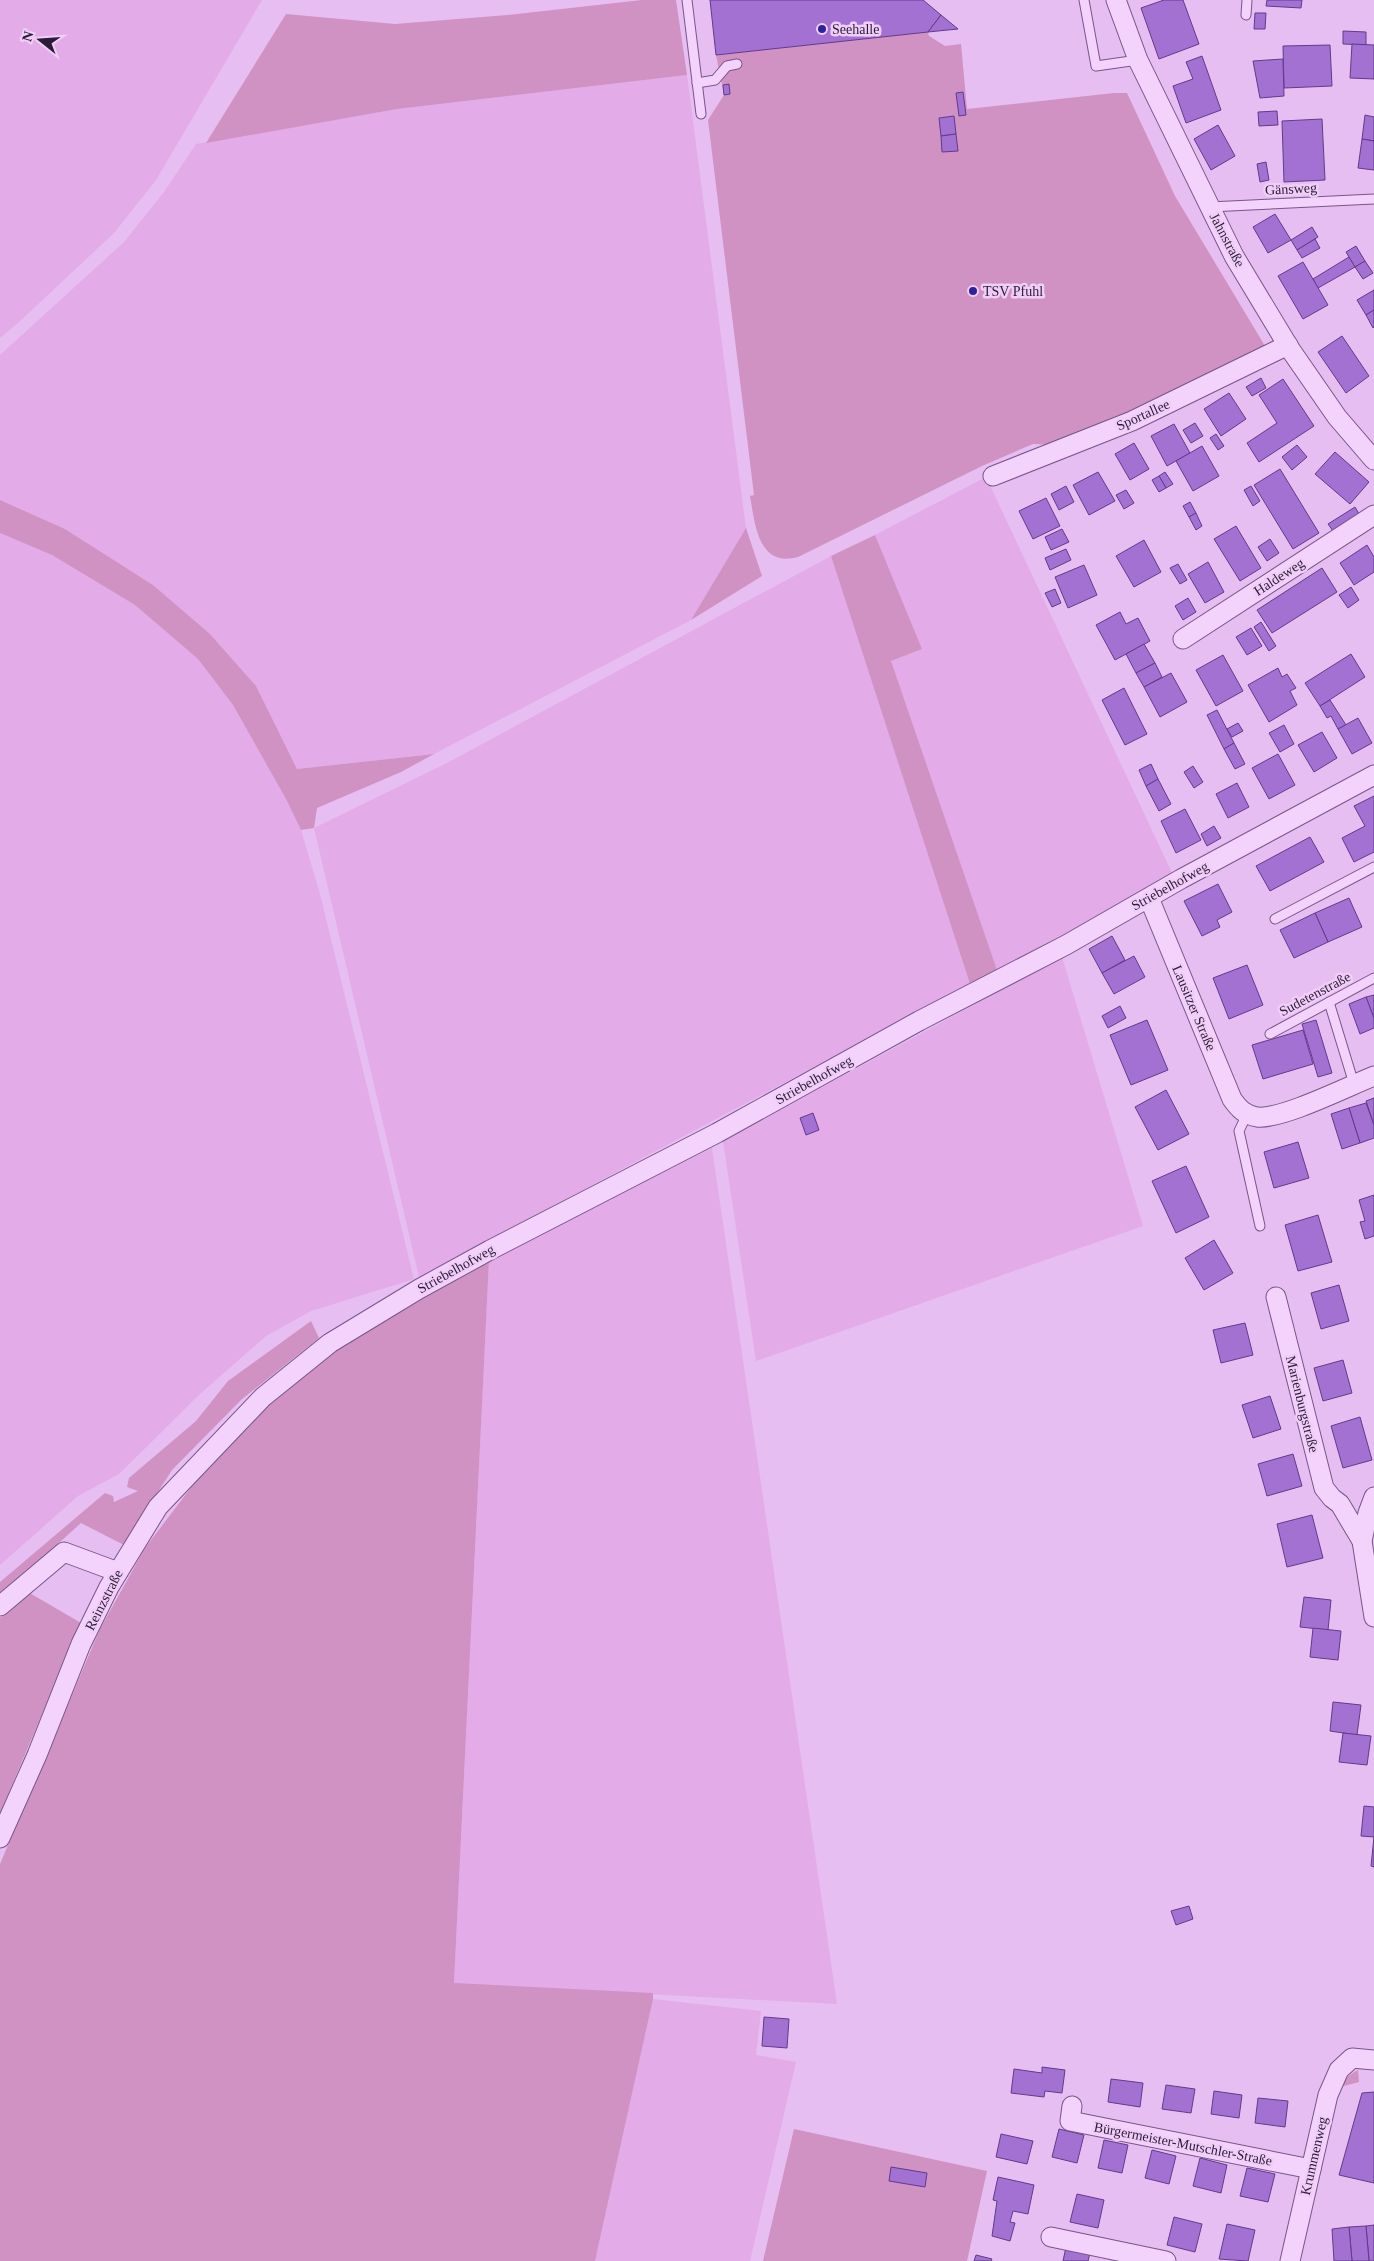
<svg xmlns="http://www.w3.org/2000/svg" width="1374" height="2261" font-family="'Times New Roman',serif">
<rect width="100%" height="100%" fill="#e7bef1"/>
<g fill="#e3abe7">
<polygon points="0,0 262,0 156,180 114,233 18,323 0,338"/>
<polygon points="687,75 746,528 691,620 434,754 297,769 256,686 210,634 153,585 65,529 0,500 0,355 124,242 164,192 196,144 397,109"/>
<polygon points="986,477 1173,875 997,970 891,661 922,649 875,535"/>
<polygon points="0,533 52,555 135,605 198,659 233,705 286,799 301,830 320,894 414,1279 311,1311 266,1336 200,1394 119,1474 78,1496 0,1565"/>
<polygon points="831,556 970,984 419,1277 314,828 447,763"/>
<polygon points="1062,957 1143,1226 756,1361 723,1141"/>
<polygon points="712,1148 837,2004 454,1984 489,1260"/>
<polygon points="653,1999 761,2011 756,2055 796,2062 750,2261 595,2261"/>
</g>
<g fill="#cf92c2">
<polygon points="642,0 676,0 687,75 397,109 206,143 286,14 395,24 508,15"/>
<path d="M928 32 929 36 945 46 961 44 967 109 1114 93H1127L1175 196 1265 346 1136 411 1057 445 1033 444 982 466 798 557C758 568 755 524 750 496L754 495 708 120 724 95 716 55Z"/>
<polygon points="0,500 65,529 153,585 210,634 256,686 297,769 434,754 401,772 317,808 314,828 301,830 286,799 233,705 198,659 135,605 52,555 0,533"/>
<polygon points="746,528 762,576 691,620"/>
<polygon points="875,535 922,649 891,661 997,970 970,984 831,556"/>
<polygon points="489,1260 454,1983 653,1993 653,1999 595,2261 0,2261 0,1864 100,1629 145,1548 202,1473 270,1402 336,1350"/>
<polygon points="311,1321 319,1338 242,1399 172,1470 124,1545 81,1523 0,1596 0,1582 105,1493 113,1496 114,1502 138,1491 127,1487 129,1478 196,1421 228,1381"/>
<polygon points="28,1592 81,1623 0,1813 0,1618"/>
<path d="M1358 2070 1359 2082 1340 2087 1328 2137 1324 2135C1330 2108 1331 2084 1358 2070Z"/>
<polygon points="794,2129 987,2171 967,2261 763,2261"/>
</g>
<g fill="#a371d2" stroke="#623a8b">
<polygon points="710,0 923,0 941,15 928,32 716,55"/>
<polygon points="1164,0 1183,0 1199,44 1159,59 1141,8"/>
<polygon points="1267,0 1302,0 1301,8 1266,6"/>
<polygon points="1255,13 1266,13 1265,29 1254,29"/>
<polygon points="941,15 958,29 928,32"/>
<polygon points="1343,31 1366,32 1366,45 1343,44"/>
<polygon points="1352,44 1374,45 1374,79 1350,78"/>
<polygon points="1330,45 1332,86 1284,88 1283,46"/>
<polygon points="1202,56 1221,110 1186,123 1173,86 1193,79 1186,62"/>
<polygon points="1283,59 1284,96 1260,98 1253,61"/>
<polygon points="729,84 730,94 724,95 723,85"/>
<polygon points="963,92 966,115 959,116 956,93"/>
<polygon points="1277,111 1278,125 1259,126 1258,112"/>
<polygon points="1365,115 1374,117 1374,141 1362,139"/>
<polygon points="954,116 956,134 941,136 939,118"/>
<polygon points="1322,119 1325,180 1284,182 1282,121"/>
<polygon points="1218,125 1235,156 1211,170 1194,139"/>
<polygon points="956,134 958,151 942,152 941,136"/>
<polygon points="1362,139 1374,141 1374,170 1358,168"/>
<polygon points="1266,162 1269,180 1260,182 1257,164"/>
<polygon points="1275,214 1291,240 1268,253 1253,227"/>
<polygon points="1312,227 1318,237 1297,250 1291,240"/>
<polygon points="1315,239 1320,248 1302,258 1297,250"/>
<polygon points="1356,246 1365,261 1355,267 1346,252"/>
<polygon points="1349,257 1355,267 1318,288 1313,279"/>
<polygon points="1365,261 1373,273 1363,279 1355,267"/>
<polygon points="1303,262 1328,305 1303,319 1278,276"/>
<polygon points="1374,290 1374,310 1366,315 1357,300"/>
<polygon points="1374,310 1374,327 1373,328 1366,315"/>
<polygon points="1342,336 1369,376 1346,393 1318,352"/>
<polygon points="1261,378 1266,388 1252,396 1246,387"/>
<polygon points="1283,379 1314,426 1259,462 1247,443 1277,423 1259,395"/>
<polygon points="1229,393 1246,419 1221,436 1204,409"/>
<polygon points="1195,423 1203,436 1191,443 1183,430"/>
<polygon points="1174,424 1190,453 1167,466 1151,436"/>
<polygon points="1216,434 1224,446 1218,450 1210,438"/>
<polygon points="1134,443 1149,469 1130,480 1115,454"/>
<polygon points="1297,445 1307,457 1292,470 1282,457"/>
<polygon points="1202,446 1219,476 1193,491 1176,461"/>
<polygon points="1335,452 1369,482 1350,504 1315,474"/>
<polygon points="1280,469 1319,533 1293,549 1254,485"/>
<polygon points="1098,472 1115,501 1089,515 1073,485"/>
<polygon points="1165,472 1173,484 1166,488 1159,476"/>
<polygon points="1159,476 1166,488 1159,492 1152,480"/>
<polygon points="1066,486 1074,502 1059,510 1051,494"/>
<polygon points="1251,486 1260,501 1253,506 1244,490"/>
<polygon points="1126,490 1134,503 1124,509 1116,495"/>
<polygon points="1046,498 1060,526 1033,539 1019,511"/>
<polygon points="1190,502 1196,513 1189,517 1183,506"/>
<polygon points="1355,507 1359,514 1333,531 1328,524"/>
<polygon points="1196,513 1202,526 1196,530 1189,517"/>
<polygon points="1236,526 1261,568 1240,581 1214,539"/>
<polygon points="1062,529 1069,542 1051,550 1045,537"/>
<polygon points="1270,539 1279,553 1267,561 1258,547"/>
<polygon points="1144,540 1161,572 1134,587 1116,556"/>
<polygon points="1367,545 1374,557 1374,572 1354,585 1340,563"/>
<polygon points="1066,549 1071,560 1050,570 1045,558"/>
<polygon points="1208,562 1224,592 1205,603 1188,574"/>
<polygon points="1178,564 1187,580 1180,584 1170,568"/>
<polygon points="1084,565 1097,595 1068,608 1055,577"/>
<polygon points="1322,568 1337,592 1272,633 1257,610"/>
<polygon points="1351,587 1359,600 1348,608 1339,595"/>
<polygon points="1055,589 1061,603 1052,607 1045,593"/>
<polygon points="1188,598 1196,612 1183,620 1175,606"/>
<polygon points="1120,612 1126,624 1138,618 1150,641 1115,660 1096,625"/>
<polygon points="1261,622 1276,646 1269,651 1254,627"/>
<polygon points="1251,628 1262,646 1247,655 1236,637"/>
<polygon points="1144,644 1155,663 1136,673 1126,654"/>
<polygon points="1351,654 1365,677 1320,706 1305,683"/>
<polygon points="1223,655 1243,691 1216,706 1196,670"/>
<polygon points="1155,663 1162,677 1144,687 1136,673"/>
<polygon points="1278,668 1282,677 1287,674 1296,688 1290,691 1297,705 1269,722 1248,685"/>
<polygon points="1171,673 1187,702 1160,717 1144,687"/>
<polygon points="1124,688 1147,734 1125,745 1102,700"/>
<polygon points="1330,700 1346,725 1338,729 1331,716 1327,718 1320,706"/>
<polygon points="1217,710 1234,743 1224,749 1207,715"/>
<polygon points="1358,718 1372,743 1352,754 1338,729"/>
<polygon points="1238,723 1243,731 1232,737 1227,729"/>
<polygon points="1284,725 1294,744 1280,752 1269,733"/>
<polygon points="1322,732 1337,758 1314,772 1298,745"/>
<polygon points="1234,743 1245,764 1235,769 1224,749"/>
<polygon points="1278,754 1295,785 1269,799 1252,768"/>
<polygon points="1151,764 1158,779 1146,786 1139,770"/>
<polygon points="1193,766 1203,782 1194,788 1184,772"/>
<polygon points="1158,779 1171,804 1159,811 1146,786"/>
<polygon points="1237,783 1249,807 1228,818 1216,794"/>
<polygon points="1374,796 1374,852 1354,862 1342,838 1365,826 1354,806"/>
<polygon points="1185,809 1201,840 1176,853 1161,821"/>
<polygon points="1214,826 1221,838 1207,846 1201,834"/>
<polygon points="1310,837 1324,862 1270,891 1256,866"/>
<polygon points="1218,884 1232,912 1217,920 1220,927 1202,936 1184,901"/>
<polygon points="1349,898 1362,927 1328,942 1315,913"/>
<polygon points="1315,913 1328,942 1294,958 1280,930"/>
<polygon points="1112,936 1125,960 1102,973 1089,949"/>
<polygon points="1134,956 1145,977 1114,994 1102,973"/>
<polygon points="1247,965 1263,1005 1229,1019 1213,978"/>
<polygon points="1374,995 1374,1018 1366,997"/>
<polygon points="1366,997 1374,1018 1374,1028 1360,1034 1349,1004"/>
<polygon points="1120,1006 1126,1018 1108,1028 1102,1016"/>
<polygon points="1147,1020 1168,1070 1131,1085 1110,1035"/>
<polygon points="1316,1020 1332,1073 1318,1077 1302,1024"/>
<polygon points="1303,1030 1313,1064 1263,1079 1252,1045"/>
<polygon points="1166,1090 1189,1134 1158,1150 1135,1107"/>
<polygon points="1374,1098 1374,1125 1366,1101"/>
<polygon points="1366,1103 1374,1125 1374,1138 1360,1143 1349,1108"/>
<polygon points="1349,1108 1360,1143 1342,1149 1331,1114"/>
<polygon points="813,1113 819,1130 806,1135 800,1118"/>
<polygon points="1298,1142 1309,1178 1274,1188 1264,1152"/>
<polygon points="1186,1166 1209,1217 1176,1233 1152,1181"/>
<polygon points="1374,1195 1374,1236 1365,1239 1360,1222 1365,1221 1359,1200"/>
<polygon points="1318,1215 1332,1262 1298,1271 1285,1225"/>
<polygon points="1214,1240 1233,1273 1204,1290 1185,1258"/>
<polygon points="1339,1285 1349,1321 1321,1329 1311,1293"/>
<polygon points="1245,1323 1253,1355 1221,1363 1213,1330"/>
<polygon points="1343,1360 1352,1393 1323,1401 1314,1368"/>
<polygon points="1270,1396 1281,1429 1253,1438 1242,1405"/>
<polygon points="1360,1417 1372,1460 1343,1468 1331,1426"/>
<polygon points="1293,1454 1302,1486 1267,1496 1258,1464"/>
<polygon points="1312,1515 1323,1558 1287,1567 1277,1524"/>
<polygon points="1304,1597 1331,1600 1328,1630 1300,1627"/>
<polygon points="1313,1628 1341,1631 1338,1660 1310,1657"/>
<polygon points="1333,1702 1361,1705 1357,1735 1330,1731"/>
<polygon points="1343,1733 1371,1736 1367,1765 1339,1762"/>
<polygon points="1364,1806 1374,1807 1374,1837 1361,1836"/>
<polygon points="1374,1837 1374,1867 1371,1866"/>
<polygon points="1189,1906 1193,1919 1176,1925 1171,1911"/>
<polygon points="764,2017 789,2019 787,2048 762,2046"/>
<polygon points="1042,2067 1065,2070 1062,2093 1045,2091 1044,2097 1011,2093 1014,2069 1042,2073"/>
<polygon points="1111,2079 1143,2083 1140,2107 1108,2102"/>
<polygon points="1166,2085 1195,2089 1191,2113 1162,2109"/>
<polygon points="1214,2091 1242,2095 1239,2118 1211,2114"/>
<polygon points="1374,2092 1374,2183 1339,2175 1362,2093"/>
<polygon points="1258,2098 1288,2101 1285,2127 1255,2123"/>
<polygon points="1059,2129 1084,2135 1077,2163 1052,2157"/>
<polygon points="1001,2134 1033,2141 1027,2164 996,2157"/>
<polygon points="1104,2140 1128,2145 1122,2173 1098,2168"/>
<polygon points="1152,2150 1176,2156 1169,2184 1145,2178"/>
<polygon points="1200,2158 1227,2165 1221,2193 1193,2186"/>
<polygon points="891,2167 927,2173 925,2187 889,2181"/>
<polygon points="1247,2168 1275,2174 1268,2202 1240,2196"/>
<polygon points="998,2177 1034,2185 1028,2214 1013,2211 1010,2222 1015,2223 1010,2241 992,2236 997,2201 993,2200"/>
<polygon points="1077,2194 1104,2200 1098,2228 1070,2222"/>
<polygon points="1174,2217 1202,2224 1195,2252 1167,2245"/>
<polygon points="1227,2224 1255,2230 1248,2261 1219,2259"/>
<polygon points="1374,2225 1374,2261 1369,2261 1366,2226"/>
<polygon points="1366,2226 1369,2261 1352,2261 1349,2227"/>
<polygon points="1349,2227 1352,2261 1334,2261 1332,2229"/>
<polygon points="1066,2247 1090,2253 1088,2261 1063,2261"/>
<polygon points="976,2255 992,2259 991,2261 974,2261"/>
</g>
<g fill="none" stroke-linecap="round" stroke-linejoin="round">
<g stroke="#77568a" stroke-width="11">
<g id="service">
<polyline points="687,0 701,114"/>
<polyline points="1084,0 1096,66 1138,60"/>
<polyline points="1246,15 1247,0"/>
<polyline points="697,83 715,80 727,66 737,64"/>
<polyline points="1209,207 1374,199"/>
<polyline points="1275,919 1374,867"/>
<polyline points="1329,1002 1354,1084"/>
<polyline points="1270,1034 1374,978"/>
<polyline points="1247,1114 1239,1131 1260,1226"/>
</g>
</g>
<g stroke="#77568a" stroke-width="21">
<g id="minor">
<polyline points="1116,0 1138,60 1234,256 1290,349 1337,417 1374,460"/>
<polyline points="993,476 1132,421 1288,345"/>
<polyline points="1183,639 1374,515"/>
<path d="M1149 898 1232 1099C1239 1109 1245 1115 1257 1117 1281 1120 1349 1086 1374 1076"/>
<polyline points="1276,1297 1324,1488 1332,1498 1340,1504 1362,1541"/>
<polyline points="1374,1497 1368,1513 1362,1541 1374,1617"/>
<polyline points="0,1606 64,1552 118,1572"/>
<polyline points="0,1838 37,1755 81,1644 109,1587 158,1507 263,1397 330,1343 419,1289 490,1250 717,1133 919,1021 1066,945 1181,879 1374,775"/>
<polyline points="1072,2106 1070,2121 1311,2169"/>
<polyline points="1051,2237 1166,2261"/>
<polyline points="1290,2261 1328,2095 1339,2070 1352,2058 1374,2060"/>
</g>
</g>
<use href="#service" stroke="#f3d2fb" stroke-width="9"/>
<use href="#minor" stroke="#f3d2fb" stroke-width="19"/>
</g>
<g fill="#2e229d" stroke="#f0cef8" stroke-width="2">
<circle cx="822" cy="29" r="5"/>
<circle cx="973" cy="291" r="5"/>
</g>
<g text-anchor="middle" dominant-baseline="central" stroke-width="5" stroke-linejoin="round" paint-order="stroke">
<g font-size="14" fill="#2c1b38" stroke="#f0cef8" text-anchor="start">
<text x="832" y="29">Seehalle</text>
<text x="983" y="291">TSV Pfuhl</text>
</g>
<g font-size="14" fill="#2c1b38" stroke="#f0cef8">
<text transform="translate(1291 189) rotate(-3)">Gänsweg</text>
<text transform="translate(1227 240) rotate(62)">Jahnstraße</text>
<text transform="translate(1143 415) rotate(-24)">Sportallee</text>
<text transform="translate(1279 577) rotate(-33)">Haldeweg</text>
<text transform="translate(1170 886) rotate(-29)">Striebelhofweg</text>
<text transform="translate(1315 994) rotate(-28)">Sudetenstraße</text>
<text transform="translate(1194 1008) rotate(67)">Lausitzer Straße</text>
<text transform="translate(814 1080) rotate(-29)">Striebelhofweg</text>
<text transform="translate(456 1269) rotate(-29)">Striebelhofweg</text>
<text transform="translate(1302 1404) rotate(76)">Marienburgstraße</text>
<text transform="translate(104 1600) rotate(-63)">Reinzstraße</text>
<text transform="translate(1183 2144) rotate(11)">Bürgermeister-Mutschler-Straße</text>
<text transform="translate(1314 2156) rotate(-77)">Krummenweg</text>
</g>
</g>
<g transform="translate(40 40) rotate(287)" stroke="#f0cef8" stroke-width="4" paint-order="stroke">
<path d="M0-4L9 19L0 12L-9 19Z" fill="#2c1b38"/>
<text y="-8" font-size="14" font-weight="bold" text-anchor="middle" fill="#2c1b38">N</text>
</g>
</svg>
